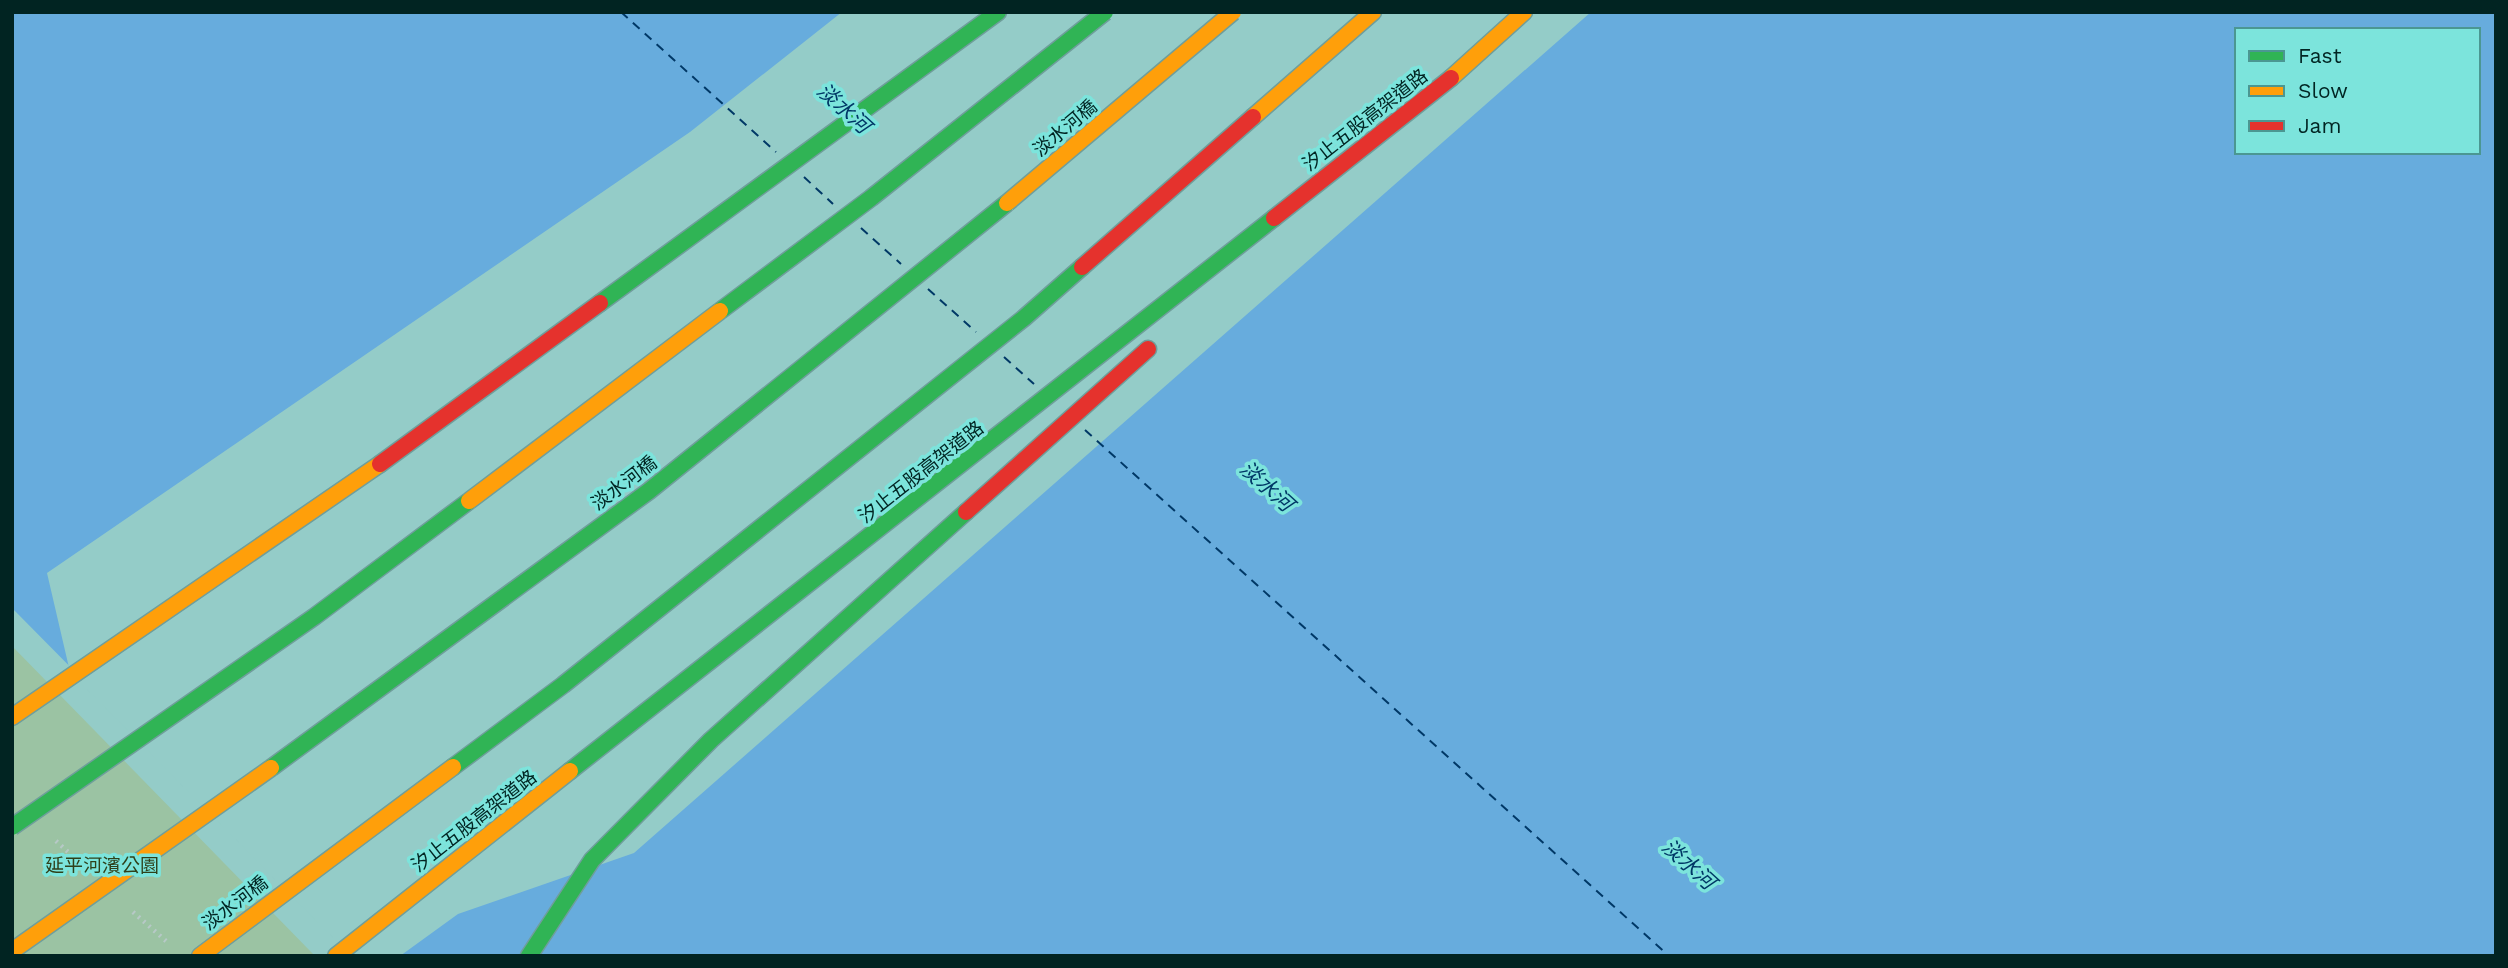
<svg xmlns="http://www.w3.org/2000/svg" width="2508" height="968" font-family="'Work Sans','Noto Sans TC',sans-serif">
<rect width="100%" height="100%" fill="#94ccc8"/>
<polygon fill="#9bc3a3" points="12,646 315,956 12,956"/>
<path fill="#67acdd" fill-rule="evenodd" d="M12 12H2496V956H356L12 608ZM2237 30H2478V152H2237Z"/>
<polygon fill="#94ccc8" points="842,12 1591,12 634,853 458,914 400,956 351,956 70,672 47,573 690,132"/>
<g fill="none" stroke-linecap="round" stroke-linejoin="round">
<g stroke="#003866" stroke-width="2" stroke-dasharray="9 7" stroke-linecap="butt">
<polyline points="621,12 776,152"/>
<polyline points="804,177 833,204"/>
<polyline points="861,228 901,264"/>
<polyline points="928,289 976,332"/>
<polyline points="1004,357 1034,384"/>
<polyline points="1085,430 1669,956"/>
</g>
<g stroke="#6f9e9b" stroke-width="19">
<g id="fast">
<polyline points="600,303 998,12"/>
<polyline points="453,767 563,685 1024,318 1082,267"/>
<polyline points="570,771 1274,218"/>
<polyline points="529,956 592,860 711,740 966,512"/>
</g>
</g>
<g stroke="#6f9e9b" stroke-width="19">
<g id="slow">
<polyline points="1451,78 1524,12"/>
<polyline points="1253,117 1373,12"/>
<polyline points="12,717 380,464"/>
<polyline points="200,956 453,767"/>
<polyline points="336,956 570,771"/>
</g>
</g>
<g stroke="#6f9e9b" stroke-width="19">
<g id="jam">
<polyline points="1274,218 1451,78"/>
<polyline points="1082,267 1253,117"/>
<polyline points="380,464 600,303"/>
<polyline points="966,512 1148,349"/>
</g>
</g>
<g stroke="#b7c9c7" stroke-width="4.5" stroke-dasharray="2 5" stroke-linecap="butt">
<polyline points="56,841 78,861"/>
<polyline points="133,912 166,941"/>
</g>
<use href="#fast" stroke="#30b455" stroke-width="16"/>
<use href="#slow" stroke="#ff9f0a" stroke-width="16"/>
<use href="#jam" stroke="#e5322d" stroke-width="16"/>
<g stroke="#6f9e9b" stroke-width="19" stroke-linecap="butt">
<g id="fast-bridge">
<polyline points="720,311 871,198 1105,12"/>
<polyline points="271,768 649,491 1007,203"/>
<polyline points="12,827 314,617 469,501"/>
</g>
</g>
<g stroke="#6f9e9b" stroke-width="19" stroke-linecap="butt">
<g id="slow-bridge">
<polyline points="1007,203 1233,12"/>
<polyline points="469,501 720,311"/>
<polyline points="12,951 271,768"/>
</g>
</g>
<use href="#fast-bridge" stroke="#30b455" stroke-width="16"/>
<use href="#slow-bridge" stroke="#ff9f0a" stroke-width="16"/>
</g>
<g text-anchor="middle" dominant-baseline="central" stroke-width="7" stroke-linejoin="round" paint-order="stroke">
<g font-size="19" fill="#012422" stroke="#7ce4dc">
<text transform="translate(1365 120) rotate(-38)">汐止五股高架道路</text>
<text transform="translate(1065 128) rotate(-40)">淡水河橋</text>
<text transform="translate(921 472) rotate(-38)">汐止五股高架道路</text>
<text transform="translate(624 483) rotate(-37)">淡水河橋</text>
<text transform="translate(474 821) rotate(-38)">汐止五股高架道路</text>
<text transform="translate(235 903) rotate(-37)">淡水河橋</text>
</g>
<g font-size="19" fill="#2f401a" stroke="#7ce4dc">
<text x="102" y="865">延平河濱公園</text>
</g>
<g font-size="21" font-style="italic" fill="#003866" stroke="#7ce4dc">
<text transform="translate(844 108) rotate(42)">淡水河</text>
<text transform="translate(1267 486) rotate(42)">淡水河</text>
<text transform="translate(1689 864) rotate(42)">淡水河</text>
</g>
</g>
<rect width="2508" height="968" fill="none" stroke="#012422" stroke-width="28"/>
<rect x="2235" y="28" width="245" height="126" fill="#7ce4dc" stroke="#4b9792" stroke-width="2"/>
<rect x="2249" y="51" width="35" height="10" fill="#30b455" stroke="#4b9792" stroke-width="2"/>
<text x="2298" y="63" font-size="21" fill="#012422">Fast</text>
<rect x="2249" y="86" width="35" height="10" fill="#ff9f0a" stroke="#4b9792" stroke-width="2"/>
<text x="2298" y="98" font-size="21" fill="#012422">Slow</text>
<rect x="2249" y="121" width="35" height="10" fill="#e5322d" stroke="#4b9792" stroke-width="2"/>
<text x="2298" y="133" font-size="21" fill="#012422">Jam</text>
</svg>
